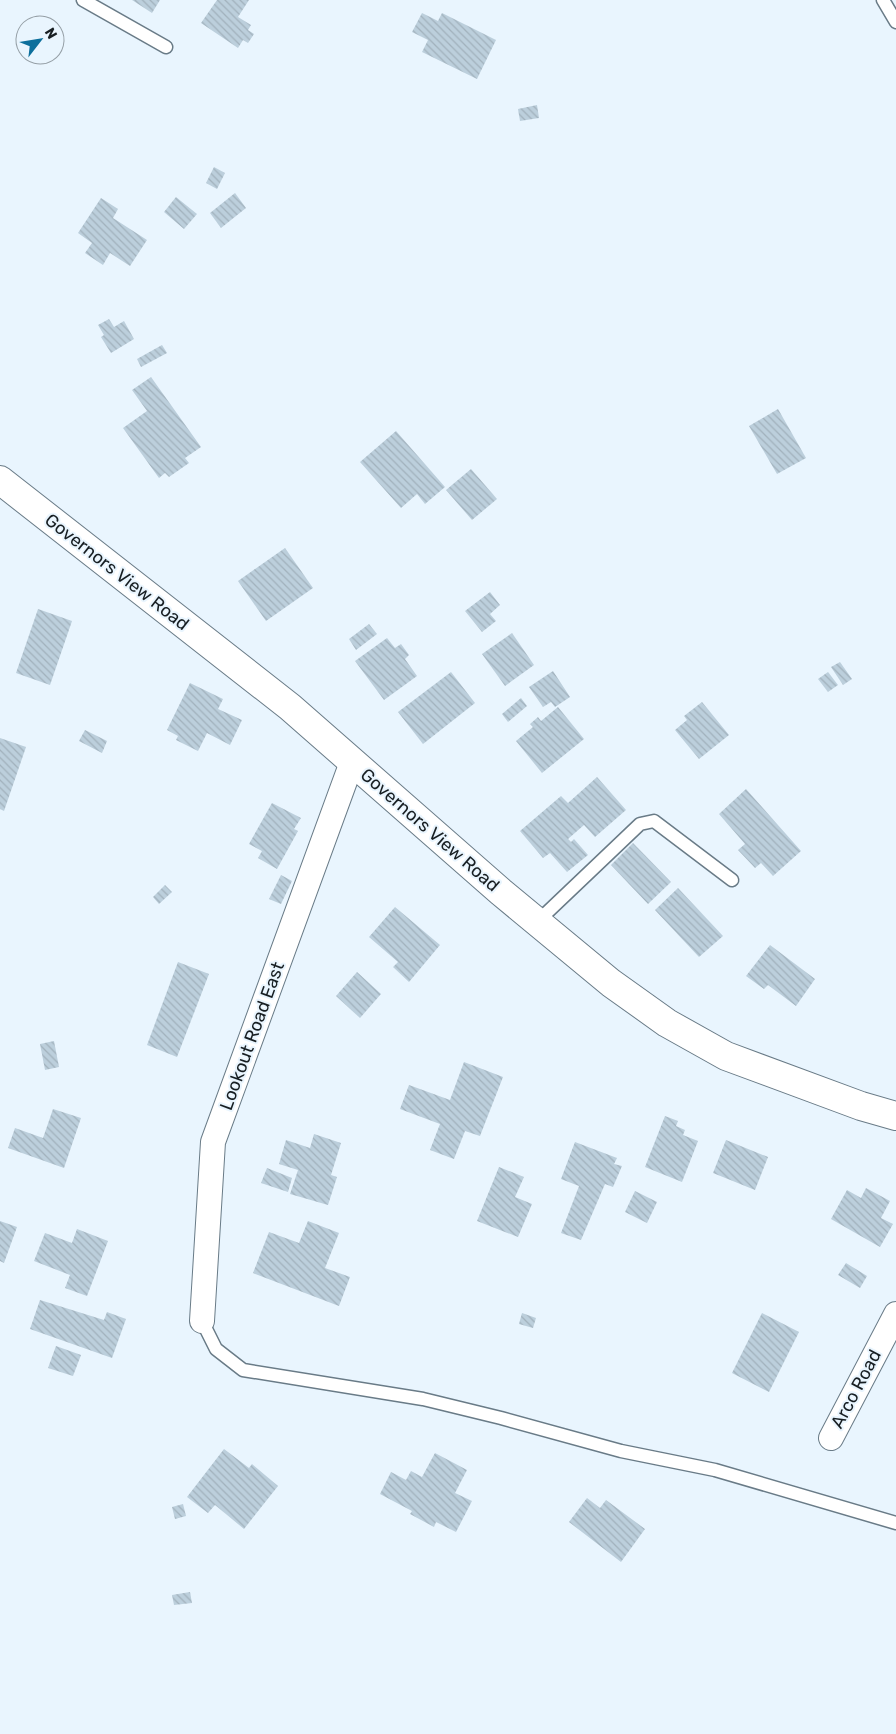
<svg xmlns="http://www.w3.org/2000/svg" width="896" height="1734" font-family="Rubik,sans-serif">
<defs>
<pattern id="building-back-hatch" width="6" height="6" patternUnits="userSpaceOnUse" patternTransform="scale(1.25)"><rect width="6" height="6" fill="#bccfdc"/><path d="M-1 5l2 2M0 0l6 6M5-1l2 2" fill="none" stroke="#a1b1bc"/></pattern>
</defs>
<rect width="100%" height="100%" fill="#e9f5fe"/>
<g fill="url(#building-back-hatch)">
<polygon points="132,0 160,0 152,13"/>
<polygon points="217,0 249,0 238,17 251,25 248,30 254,34 248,43 243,40 238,48 201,23"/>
<polygon points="422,13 438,21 442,13 496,40 477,79 422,52 428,40 412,32"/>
<polygon points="537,105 539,118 520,121 518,109"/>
<polygon points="214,167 225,173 217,189 206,183"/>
<polygon points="235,193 246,208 221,228 210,213"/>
<polygon points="176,197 197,214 184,229 164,212"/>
<polygon points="101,198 118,209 113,218 147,240 130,266 110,253 103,265 85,253 92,243 78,233"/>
<polygon points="109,319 114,327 124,321 134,339 111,353 101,337 104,335 98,325"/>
<polygon points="162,345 167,353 141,367 137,359"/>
<polygon points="151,377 201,447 185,458 189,463 169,477 165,473 159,478 123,428 147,411 132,390"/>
<polygon points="778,409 806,458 777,474 749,426"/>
<polygon points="396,431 445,487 425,504 417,494 401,508 360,462"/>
<polygon points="471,469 497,499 472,520 446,490"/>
<polygon points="285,548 313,588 266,621 238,581"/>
<polygon points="490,592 500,605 490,614 496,621 482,632 465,611"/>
<polygon points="38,609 72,621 50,685 16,673"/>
<polygon points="369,624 377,634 356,650 349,639"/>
<polygon points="512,633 534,665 505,686 482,654"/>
<polygon points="387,638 395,648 401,644 409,655 405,659 417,676 384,700 355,661"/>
<polygon points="840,662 852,679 843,685 831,667"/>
<polygon points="553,671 570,697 555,707 551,702 543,707 529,687"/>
<polygon points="451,672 475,703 423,744 398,712"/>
<polygon points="828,672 838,685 828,692 818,679"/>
<polygon points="190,683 223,699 218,709 242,720 230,745 207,733 198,751 176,740 178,736 167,730"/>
<polygon points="521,698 527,706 508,722 502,714"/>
<polygon points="702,702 729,735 699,759 675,730 687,720 684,716"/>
<polygon points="558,707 584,739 542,773 516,741 533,727 530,724 538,717 541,721"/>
<polygon points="85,730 107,741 102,753 79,741"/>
<polygon points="0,738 26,747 4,811 0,809"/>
<polygon points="597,777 626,810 595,837 584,825 568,839 571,842 574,839 588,855 567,872 550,853 543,858 520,831 561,796 568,803"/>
<polygon points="746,789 801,851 773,876 761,863 755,868 738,850 745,844 719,814"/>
<polygon points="272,803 301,818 294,829 298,831 277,869 258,858 262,851 249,844"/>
<polygon points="633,843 671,882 648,904 611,865"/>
<polygon points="281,875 292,881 281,904 269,899"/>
<polygon points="165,885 172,892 159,904 153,897"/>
<polygon points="678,888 723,936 699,957 655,910"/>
<polygon points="395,907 440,945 409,982 393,967 398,962 369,937"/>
<polygon points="770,945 815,979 796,1006 768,985 764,989 746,976"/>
<polygon points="178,962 209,974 177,1057 147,1045"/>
<polygon points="357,972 381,994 360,1018 336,996"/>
<polygon points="54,1041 59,1067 45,1070 40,1044"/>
<polygon points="464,1062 503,1077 480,1136 465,1131 454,1159 430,1150 440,1124 400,1109 409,1085 450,1100"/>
<polygon points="53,1109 81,1118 64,1168 8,1148 15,1128 43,1138"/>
<polygon points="665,1116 678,1121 676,1126 685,1130 683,1135 698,1141 682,1182 645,1167"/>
<polygon points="314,1134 341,1143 331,1175 337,1177 328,1205 290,1194 298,1170 279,1164 286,1140 310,1148"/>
<polygon points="726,1140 768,1157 755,1190 713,1173"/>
<polygon points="575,1142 617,1158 614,1164 622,1166 613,1187 605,1184 581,1240 561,1233 579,1186 561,1179"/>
<polygon points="499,1167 524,1177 515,1197 532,1204 518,1237 477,1221"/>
<polygon points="267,1168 292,1178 288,1192 261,1183"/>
<polygon points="866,1188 890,1201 881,1218 893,1224 880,1247 831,1219 847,1190 861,1198"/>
<polygon points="635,1191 657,1202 647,1223 625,1212"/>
<polygon points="0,1221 17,1227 4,1263 0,1261"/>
<polygon points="308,1221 339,1233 325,1268 350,1277 339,1306 253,1273 269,1232 299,1243"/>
<polygon points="77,1229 108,1241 87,1296 65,1288 70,1275 34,1261 45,1233 72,1243"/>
<polygon points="846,1263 867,1276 860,1288 838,1275"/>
<polygon points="40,1300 104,1320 107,1312 126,1319 112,1358 30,1329"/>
<polygon points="522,1313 536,1318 533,1328 519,1324"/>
<polygon points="762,1313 799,1332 769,1392 732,1373"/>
<polygon points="56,1346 81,1355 73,1376 48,1368"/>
<polygon points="224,1449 249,1468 252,1464 278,1486 244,1529 215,1505 208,1513 187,1497"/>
<polygon points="435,1453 467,1470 455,1493 472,1501 456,1532 436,1522 434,1527 410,1514 412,1511 380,1494 391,1472 406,1480 411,1471 422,1477"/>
<polygon points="587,1498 600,1508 606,1500 645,1529 621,1562 569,1522"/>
<polygon points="183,1504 186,1516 175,1519 172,1507"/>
<polygon points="190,1592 192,1603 174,1605 172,1595"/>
</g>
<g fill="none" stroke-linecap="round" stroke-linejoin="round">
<g stroke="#697b87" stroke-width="15">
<g id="lane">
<polyline points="83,0 166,47"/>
<polyline points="883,0 896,22"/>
<polyline points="537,922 640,824 654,821 732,880"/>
<polyline points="202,1321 216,1349 243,1370 423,1399 501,1418 621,1451 715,1470 896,1523"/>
</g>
</g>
<g stroke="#697b87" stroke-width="26">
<g id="street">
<polyline points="202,1321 213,1142 352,762"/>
<polyline points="831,1438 896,1314"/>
</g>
</g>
<g stroke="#697b87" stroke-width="30">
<polyline id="secondary" points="0,480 290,707 501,892 611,983 667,1023 726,1056 861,1106 896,1116"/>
</g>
<use href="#lane" stroke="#fff" stroke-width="12"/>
<use href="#street" stroke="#fff" stroke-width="24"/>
<use href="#secondary" stroke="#fff" stroke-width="28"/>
</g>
<g text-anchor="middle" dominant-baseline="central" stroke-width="4" stroke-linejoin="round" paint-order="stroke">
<g font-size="18" fill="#171e22" stroke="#e9f5fe">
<text transform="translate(117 572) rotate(38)">Governors View Road</text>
<text transform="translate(430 830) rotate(41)">Governors View Road</text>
<text transform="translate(252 1036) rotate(-70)">Lookout Road East</text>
<text transform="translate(856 1389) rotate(-62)">Arco Road</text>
</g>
</g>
<g transform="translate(40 40) rotate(59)"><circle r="24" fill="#e9f5fe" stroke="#959fa6"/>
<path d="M0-4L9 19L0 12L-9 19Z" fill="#0c6f9c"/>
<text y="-8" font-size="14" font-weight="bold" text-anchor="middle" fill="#171e22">N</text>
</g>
</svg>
